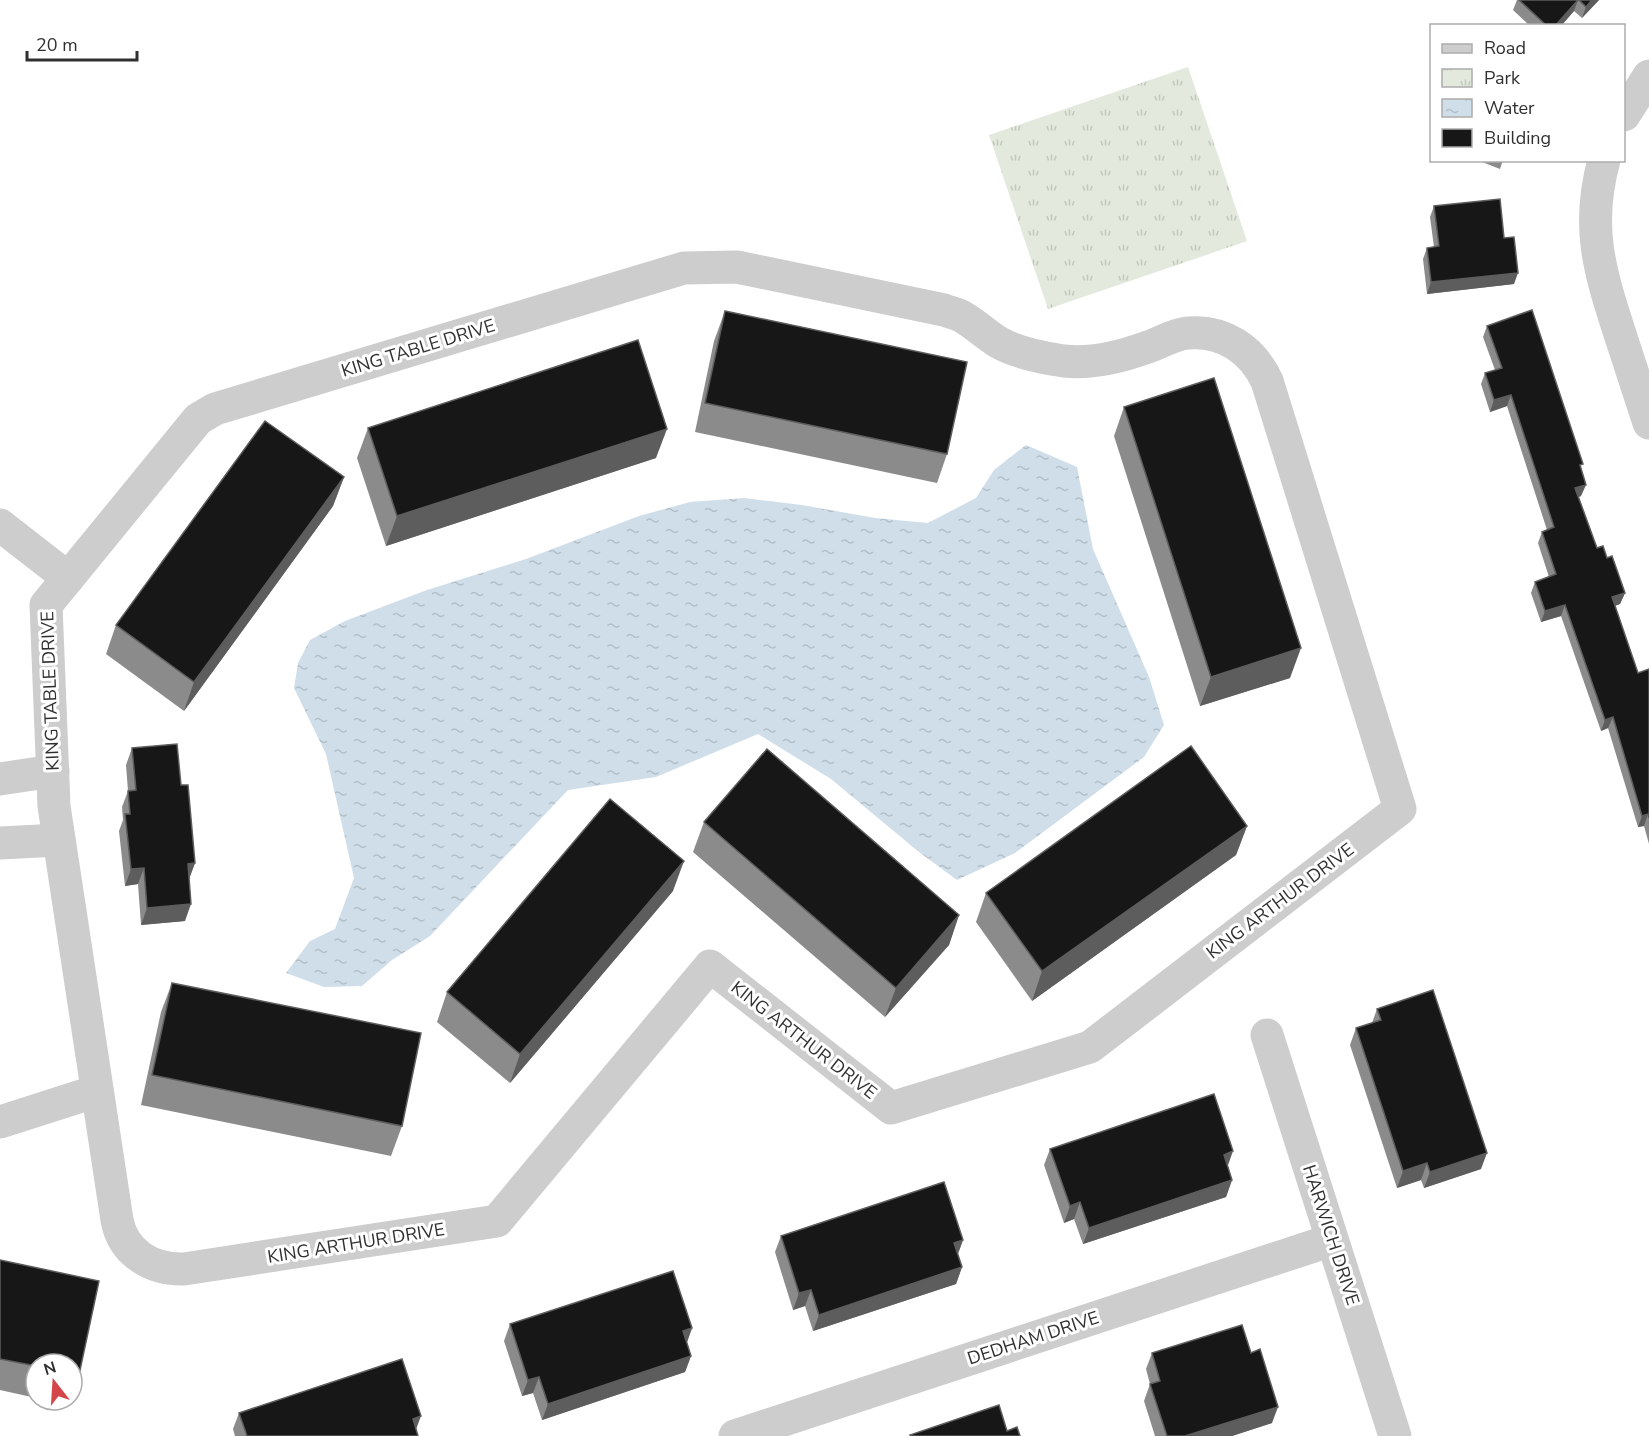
<svg xmlns="http://www.w3.org/2000/svg" width="1649" height="1436" font-family="'Nunito Sans',sans-serif">
<defs>
<pattern id="park-tufts" width="24" height="20" patternUnits="userSpaceOnUse" patternTransform="scale(1.5)"><rect width="24" height="20" fill="#e3e9dd"/><path d="M3 7l-1-3M5 7V3M7 7l1-3M15 17l-1-3M17 17v-4M19 17l1-3" fill="none" stroke="#c3c8be"/></pattern>
<pattern id="water-ripples" width="26" height="14" patternUnits="userSpaceOnUse" patternTransform="scale(1.5)"><rect width="26" height="14" fill="#cfdee9"/><path d="M2 4q2-2 4 0t4 0M15 11q2-2 4 0t4 0" fill="none" stroke="#b2bfc8"/></pattern>
</defs>
<rect width="100%" height="100%" fill="#fff"/>
<polygon fill="url(#park-tufts)" points="1188,67 1247,241 1048,309 989,135"/>
<polygon fill="url(#water-ripples)" points="1026,445 1077,467 1093,549 1149,677 1164,725 1144,757 1015,853 957,880 919,852 831,779 758,734 656,777 568,790 430,936 392,960 362,986 324,987 286,973 310,941 335,929 354,878 326,754 294,688 298,663 310,640 345,621 427,590 526,559 639,516 690,502 744,498 802,505 875,518 928,523 976,498 994,470"/>
<g fill="none" stroke-linecap="round" stroke-linejoin="round">
<g stroke="#cdcdcd" stroke-width="33">
<polyline points="1624,115 1649,76"/>
<path d="M1604 160C1586 226 1599 269 1619 331 1629 361 1639 392 1649 423"/>
<path d="M737 267 944 310C949 312 955 313 961 316 974 323 985 334 998 342 1017 353 1043 358 1064 361 1091 364 1120 357 1145 348 1159 344 1173 334 1188 333 1223 330 1252 349 1267 381L1400 809 1090 1047 891 1108 710 966 497 1221 184 1269C152 1270 123 1253 117 1220L54 806 46 605 198 419 215 409 684 268Z"/>
<polyline points="0,525 68,578"/>
<polyline points="0,779 53,771"/>
<polyline points="0,843 59,840"/>
<polyline points="1267,1035 1395,1436"/>
<polyline points="0,1122 97,1091"/>
<polyline points="735,1436 1332,1240"/>
</g>
</g>
<g fill="#8b8b8b">
<polygon points="1517,0 1599,0 1582,18 1574,11 1561,26 1530,26 1513,10"/>
<polygon points="1477,160 1503,160 1500,169"/>
<polygon points="1434,206 1504,238 1514,284 1427,294 1423,259 1427,248 1434,247 1430,217"/>
<polygon points="725,311 947,454 937,483 695,432 714,341"/>
<polygon points="1487,326 1581,469 1581,496 1579,497 1597,548 1607,558 1625,593 1620,604 1615,606 1638,673 1649,669 1649,844 1644,826 1638,827 1608,728 1601,731 1561,616 1541,622 1531,593 1535,582 1549,577 1538,543 1542,532 1547,530 1507,406 1490,412 1481,384 1485,373 1495,370 1483,337"/>
<polygon points="1124,407 1290,678 1200,706 1114,436"/>
<polygon points="368,428 656,458 386,546 357,458"/>
<polygon points="344,477 333,506 184,711 106,654 116,625"/>
<polygon points="132,748 181,785 195,863 189,879 185,921 141,925 138,884 125,886 119,831 123,820 122,807 128,791 126,765"/>
<polygon points="704,822 959,915 949,945 885,1017 693,852"/>
<polygon points="1247,826 1236,855 1032,1001 976,922 986,893"/>
<polygon points="673,891 510,1083 437,1022 447,992"/>
<polygon points="172,983 402,1126 391,1156 141,1105 161,1012"/>
<polygon points="1377,1009 1481,1169 1424,1188 1421,1180 1397,1188 1350,1045 1356,1028 1372,1023"/>
<polygon points="1050,1149 1228,1166 1232,1180 1226,1197 1083,1244 1074,1219 1064,1223 1044,1165"/>
<polygon points="781,1236 963,1240 958,1254 962,1267 956,1284 813,1331 805,1306 793,1310 775,1252"/>
<polygon points="0,1260 99,1281 79,1375 72,1394 72,1364 36,1364 36,1398 0,1390"/>
<polygon points="510,1324 692,1328 687,1342 691,1356 685,1372 542,1420 533,1393 522,1396 504,1341"/>
<polygon points="1152,1353 1251,1353 1272,1423 1232,1436 1155,1436 1144,1401 1150,1384 1146,1369"/>
<polygon points="47,1400 70,1400 68,1404"/>
<polygon points="239,1413 416,1430 418,1436 235,1436 233,1429"/>
</g>
<g fill="#5d5d5d">
<polygon points="1578,0 1574,11 1561,26 1555,26"/>
<polygon points="1592,0 1599,0 1582,18 1586,7"/>
<polygon points="1518,273 1514,284 1427,294 1431,282"/>
<polygon points="1511,395 1507,406 1490,412 1494,400"/>
<polygon points="667,429 656,458 386,546 397,516"/>
<polygon points="344,477 333,506 184,711 194,682"/>
<polygon points="1586,485 1581,496 1571,499 1575,488"/>
<polygon points="1625,593 1620,604 1608,608 1612,597"/>
<polygon points="1565,605 1561,616 1541,622 1545,611"/>
<polygon points="1301,648 1290,678 1200,706 1211,677"/>
<polygon points="1613,717 1608,728 1601,731 1605,720"/>
<polygon points="1648,814 1644,826 1638,827 1642,816"/>
<polygon points="1247,826 1236,855 1032,1001 1042,971"/>
<polygon points="684,861 673,891 510,1083 520,1054"/>
<polygon points="195,863 189,879 188,864"/>
<polygon points="144,868 138,884 125,886 131,869"/>
<polygon points="191,904 185,921 141,925 147,908"/>
<polygon points="959,915 949,945 885,1017 896,988"/>
<polygon points="1233,1151 1227,1168 1224,1155"/>
<polygon points="1487,1153 1481,1169 1424,1188 1430,1172"/>
<polygon points="1427,1163 1421,1180 1397,1188 1403,1171"/>
<polygon points="1232,1180 1226,1197 1083,1244 1089,1228"/>
<polygon points="1080,1202 1074,1219 1064,1223 1070,1206"/>
<polygon points="963,1240 957,1256 954,1243"/>
<polygon points="962,1267 956,1284 813,1331 819,1315"/>
<polygon points="811,1290 805,1306 793,1310 799,1293"/>
<polygon points="692,1328 686,1345 683,1331"/>
<polygon points="691,1356 685,1372 542,1420 548,1404"/>
<polygon points="539,1377 533,1393 522,1396 528,1380"/>
<polygon points="1278,1407 1272,1423 1232,1436 1185,1436"/>
<polygon points="421,1416 415,1432 413,1419"/>
</g>
<g fill="#171717" stroke="#5d5d5d" stroke-width="1.5">
<polygon points="1519,0 1578,0 1555,26 1547,26"/>
<polygon points="1579,0 1592,0 1586,7"/>
<polygon points="1500,199 1504,238 1514,237 1518,273 1431,282 1427,248 1439,246 1434,206"/>
<polygon points="1532,310 1583,464 1580,465 1586,485 1575,488 1597,548 1603,546 1607,558 1612,556 1625,593 1612,597 1638,673 1649,669 1649,818 1648,814 1642,816 1613,717 1605,720 1565,605 1545,611 1535,582 1556,574 1542,532 1554,527 1511,395 1494,400 1485,373 1502,368 1487,326"/>
<polygon points="725,311 967,362 947,454 705,403"/>
<polygon points="638,340 667,429 397,516 368,428"/>
<polygon points="1214,378 1301,648 1211,677 1124,407"/>
<polygon points="265,421 344,477 194,682 116,625"/>
<polygon points="177,744 181,785 188,785 195,863 188,864 191,904 147,908 144,868 131,869 125,814 130,814 128,791 136,790 132,748"/>
<polygon points="1191,746 1247,826 1042,971 986,893"/>
<polygon points="767,749 959,915 896,988 704,822"/>
<polygon points="610,799 684,861 520,1054 447,992"/>
<polygon points="172,983 421,1033 402,1126 152,1075"/>
<polygon points="1433,990 1487,1153 1430,1172 1427,1163 1403,1171 1356,1028 1381,1020 1377,1009"/>
<polygon points="1214,1094 1233,1151 1224,1155 1232,1180 1089,1228 1080,1202 1070,1206 1050,1149"/>
<polygon points="944,1182 963,1240 954,1243 962,1267 819,1315 811,1290 799,1293 781,1236"/>
<polygon points="0,1260 99,1281 79,1375 72,1374 72,1364 36,1364 36,1366 0,1359"/>
<polygon points="673,1271 692,1328 683,1331 691,1356 548,1404 539,1377 528,1380 510,1324"/>
<polygon points="1242,1325 1251,1353 1260,1349 1278,1407 1185,1436 1167,1436 1150,1384 1160,1381 1152,1353"/>
<polygon points="402,1359 421,1416 413,1419 418,1436 247,1436 239,1413"/>
<polygon points="999,1405 1007,1431 1017,1427 1020,1436 911,1436 910,1435"/>
</g>
<g text-anchor="middle" dominant-baseline="central" stroke-width="6" stroke-linejoin="round" paint-order="stroke">
<g font-size="18" fill="#303030" stroke="#fff">
<text transform="translate(418 348) rotate(-17)">KING TABLE DRIVE</text>
<text transform="translate(50 691) rotate(-92)">KING TABLE DRIVE</text>
<text transform="translate(1280 901) rotate(-37)">KING ARTHUR DRIVE</text>
<text transform="translate(804 1040) rotate(38)">KING ARTHUR DRIVE</text>
<text transform="translate(1331 1235) rotate(72)">HARWICH DRIVE</text>
<text transform="translate(356 1243) rotate(-9)">KING ARTHUR DRIVE</text>
<text transform="translate(1033 1338) rotate(-18)">DEDHAM DRIVE</text>
</g>
</g>
<rect x="1430" y="24" width="195" height="138" fill="#ffffff" stroke="#acacac" stroke-width="1.5"/>
<rect x="1442" y="44" width="30" height="9" fill="#cdcdcd" stroke="#acacac" stroke-width="1.5"/>
<text x="1484" y="54" font-size="18" fill="#303030">Road</text>
<rect x="1442" y="69" width="30" height="18" fill="url(#park-tufts)" stroke="#acacac" stroke-width="1.5"/>
<text x="1484" y="84" font-size="18" fill="#303030">Park</text>
<rect x="1442" y="99" width="30" height="18" fill="url(#water-ripples)" stroke="#acacac" stroke-width="1.5"/>
<text x="1484" y="114" font-size="18" fill="#303030">Water</text>
<rect x="1442" y="129" width="30" height="18" fill="#171717" stroke="#acacac" stroke-width="1.5"/>
<text x="1484" y="144" font-size="18" fill="#303030">Building</text>
<g transform="translate(54 1382) rotate(343)"><circle r="28" fill="#ffffff" stroke="#acacac" stroke-width="1.5"/>
<path d="M0-4.5L10 22L0 15L-10 22Z" fill="#d3474b"/>
<text y="-9" font-size="16" font-weight="bold" text-anchor="middle" fill="#303030">N</text>
</g>
<path d="M27 51v9h110v-9" fill="none" stroke="#303030" stroke-width="3"/>
<text x="36" y="51" font-size="18" fill="#303030" stroke="#ffffff" stroke-width="4.5" paint-order="stroke">20 m</text>
</svg>
